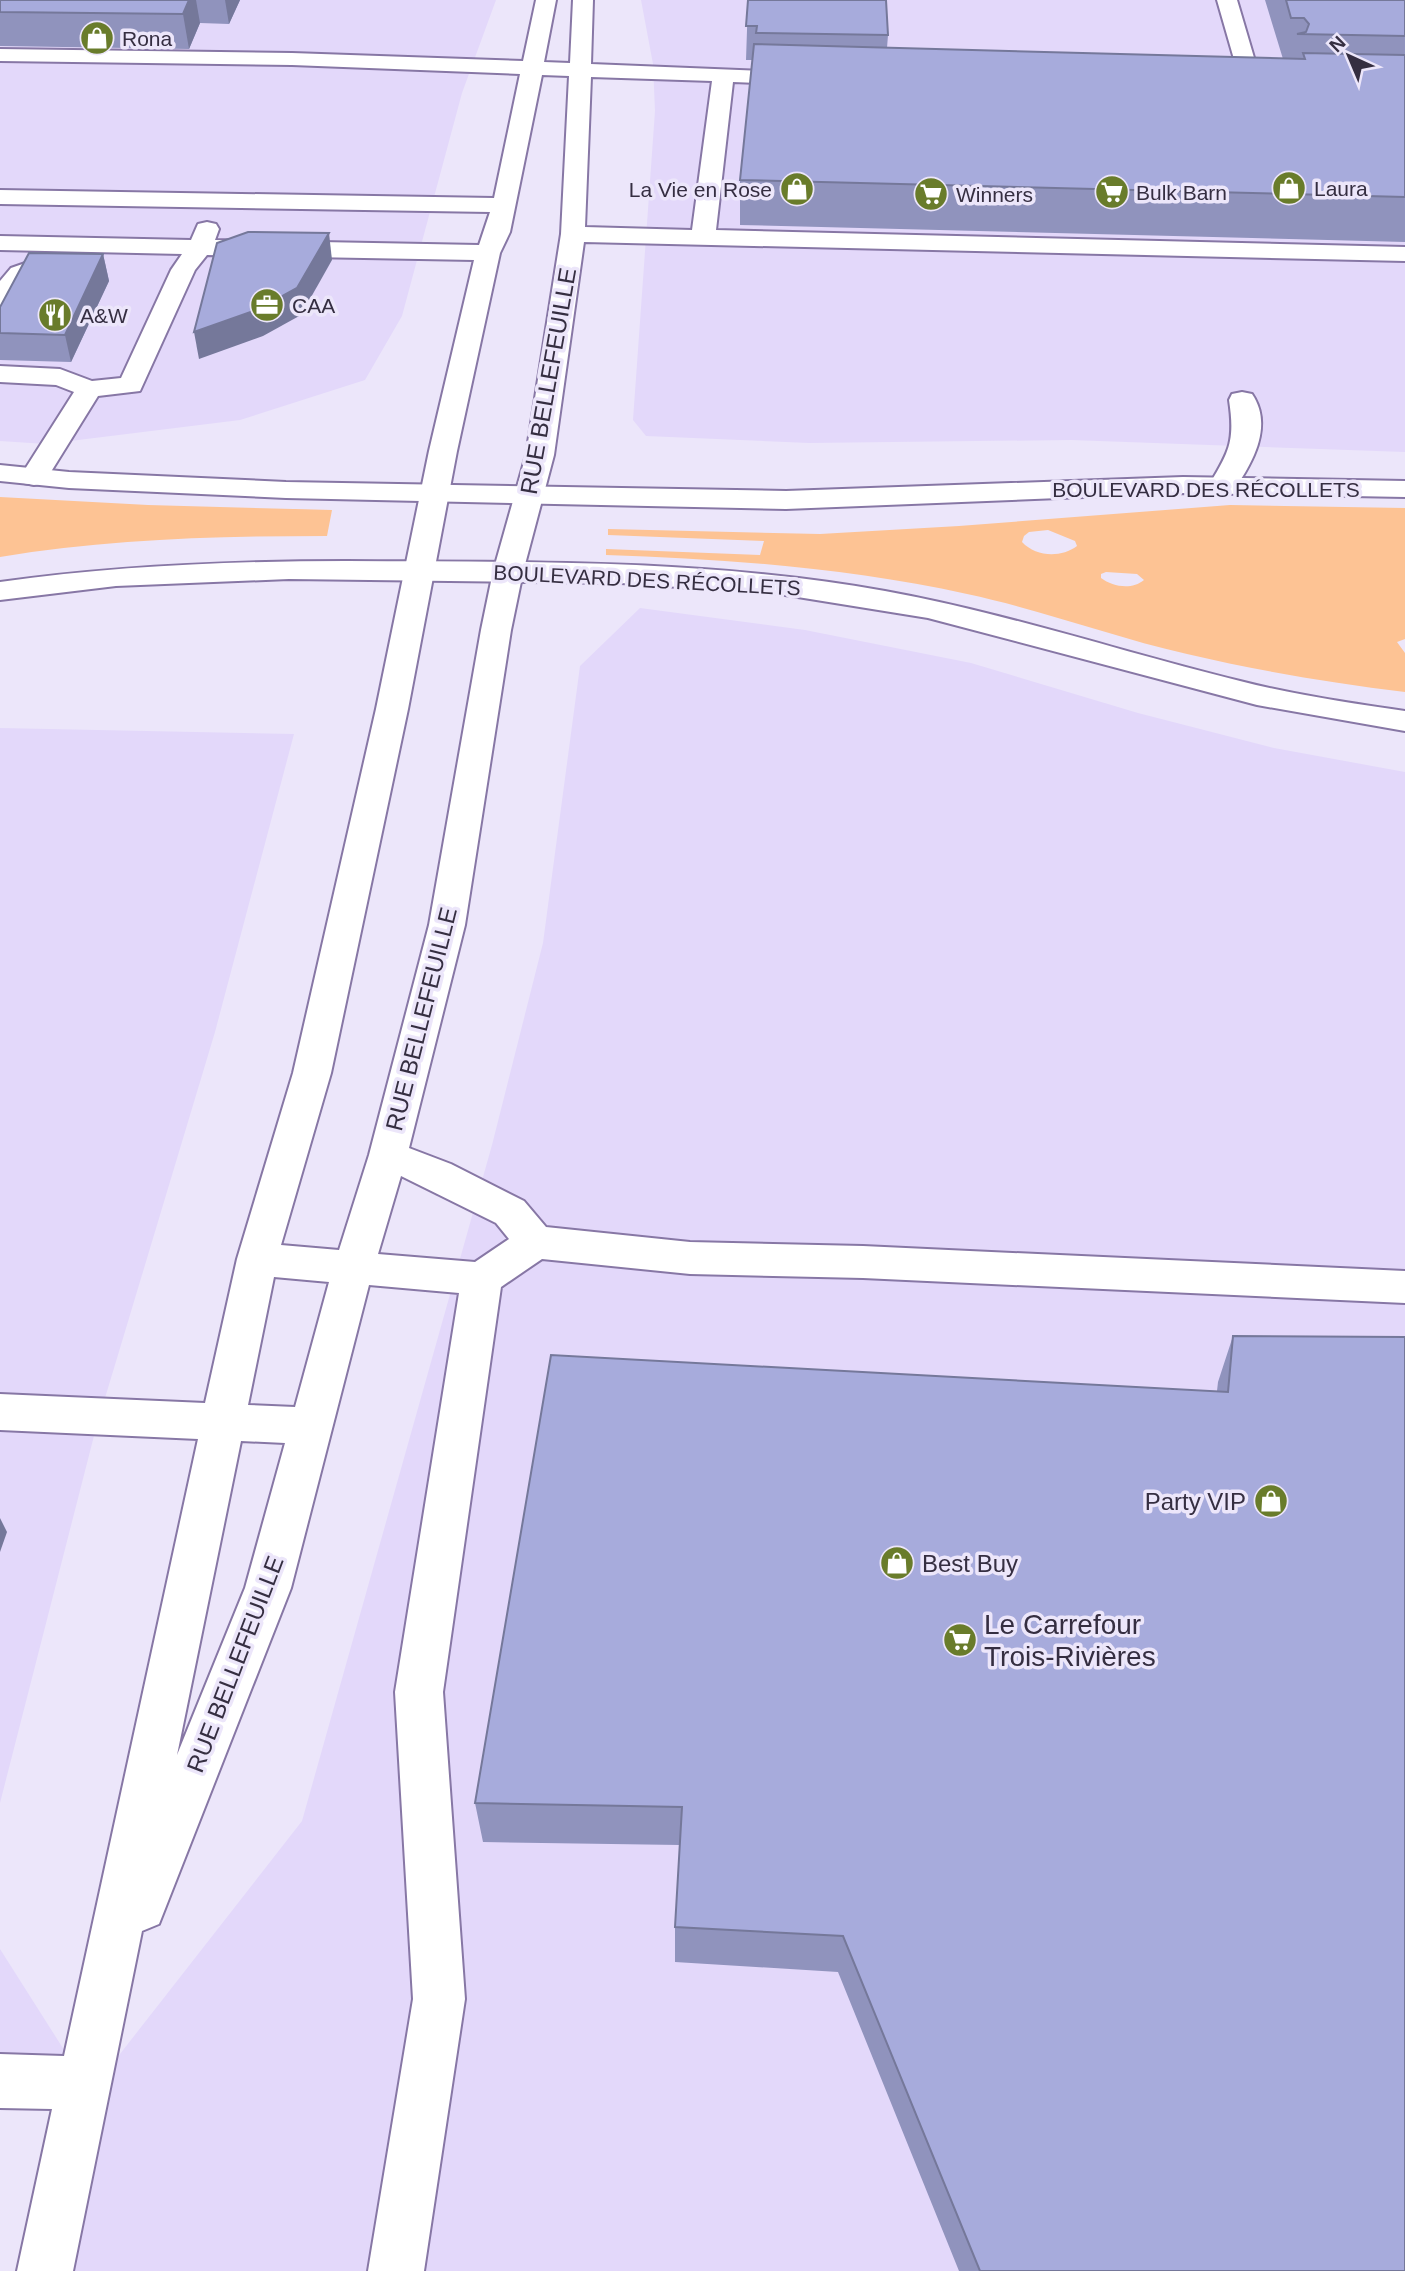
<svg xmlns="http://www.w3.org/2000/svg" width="1405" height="2271" font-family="Helvetica,sans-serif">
<rect width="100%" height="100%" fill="#ece6fa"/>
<g fill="#e3d8fa">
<polygon points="0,0 496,0 462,93 402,316 365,380 240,420 46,444 0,441"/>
<polygon points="641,0 1405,0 1405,452 1071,440 809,443 646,436 633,420 655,111 653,64"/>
<polygon points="640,608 805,630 971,663 1138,713 1274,748 1405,772 1405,2271 57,2271 95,2086 302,1821 492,1145 543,943 580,666"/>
<polygon points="0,728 294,734 215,1032 96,1428 0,1803"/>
<polygon points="0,1949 85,2083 0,2081"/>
</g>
<g fill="#fdc394" fill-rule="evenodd">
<path d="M0 497 148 505 332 510 327 536C217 536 108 539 0 557Z"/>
<path d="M1230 505 1405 508V639L1397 642 1405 653V692C1332 683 1259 671 1187 654 1113 637 1042 610 967 594 848 568 728 559 606 555V549L760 555 764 541 608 535V529L820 534 959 526ZM1048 530 1075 541 1077 546C1061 558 1036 557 1022 542L1024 536 1029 532ZM1106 572 1137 574 1144 580C1132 590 1113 587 1101 578V574Z"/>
</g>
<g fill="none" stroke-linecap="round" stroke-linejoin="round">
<g stroke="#8777a5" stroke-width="4">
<g id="minor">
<path d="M536 0H556L544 62 570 63 573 0H593L591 64 810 73 813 78 810 83 802 85 733 82 716 230 1405 247V261L584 242 554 455 523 572 511 630 465 925 409 1148 451 1164 524 1201 546 1227 690 1242 863 1246 1405 1271V1303L863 1278 690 1274 542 1259 501 1287 443 1692 465 1999 424 2271H368L413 1999 395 1692 459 1293 369 1285 291 1588 159 1924 142 1931 73 2271H17L52 2109 0 2108V2054L64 2056 198 1439 0 1430V1394L205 1403 237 1259 293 1073 376 709 429 451 474 260 207 255 195 270 140 391 98 396 44 483 34 485 24 483 20 477 74 392 56 385 0 382V366L60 369 92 381 121 378 171 270 182 254 0 250V236L191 240 198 224 207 222 216 224 219 229 215 240 479 245 490 212 0 204V190L494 198 520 74 292 65 0 61V49L292 53 523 61ZM542 75 569 76 561 234 526 455 493 572 481 630 429 925 369 1155 339 1250 281 1245 331 1073 408 709 457 451 500 253 510 232ZM591 77 712 81 692 230 585 227ZM401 1176 496 1223 509 1239 475 1262 378 1254ZM274 1277 329 1282 295 1407 248 1405ZM241 1441 285 1443 245 1588 177 1755Z"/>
<polygon points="1217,0 1237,0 1255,61 1295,63 1298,68 1295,73 1238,73"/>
<path d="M34 260 78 263 81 268 78 273C32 285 42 258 9 306L0 309V281L11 268Z"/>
<path d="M1242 392 1252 394C1274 426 1252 464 1233 491L1223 493 1213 491 1209 485C1230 451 1235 440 1229 400L1232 394Z"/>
</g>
</g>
<g stroke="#8777a5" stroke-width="4">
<g id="major">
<polygon points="0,465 69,472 286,482 786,491 1183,477 1405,481 1405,497 1183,493 786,509 286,498 69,488 0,481"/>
<path d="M347 561C526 562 708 559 885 591 1006 613 1122 652 1240 681 1295 695 1350 703 1405 711V731L1257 705 928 618 779 594 621 583 289 579 116 586 0 600V582C115 566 230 561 347 561Z"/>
</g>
</g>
<use href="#minor" fill="#fff" fill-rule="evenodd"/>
<use href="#major" fill="#fff" fill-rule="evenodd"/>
</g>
<g fill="#9093bd">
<polygon points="0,0 240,0 229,24 200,23 189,49 0,46"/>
<polygon points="748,0 888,35 887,48 1283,59 1265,0 1405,0 1405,242 740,225 740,180 753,60 746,60"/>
<polygon points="103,254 109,281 71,362 0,360 0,307"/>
<polygon points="1233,1336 1405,2271 959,2271 838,1972 675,1962 675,1927 680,1845 483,1842 475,1803 1217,1391 1218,1382"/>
</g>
<g fill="#75789a">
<polygon points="189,0 196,0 200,23 189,49 183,14"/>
<polygon points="225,0 240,0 229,24"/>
<polygon points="329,233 332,260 301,315 263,336 199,359 194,332"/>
<polygon points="103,254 109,281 71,362 65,335"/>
<polygon points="0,1518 7,1532 0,1552"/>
</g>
<g fill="#a7abdc" stroke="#75789a" stroke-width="2">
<polygon points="0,0 189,0 183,14 0,12"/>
<polygon points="748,0 886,0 888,35 756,33 757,26 746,26"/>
<polygon points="1286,0 1405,0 1405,36 1297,34 1306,32 1309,24 1304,18 1291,18"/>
<polygon points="754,44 1305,59 1303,53 1405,55 1405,197 740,180"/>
<polygon points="248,232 329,233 297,288 259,309 194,332 217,243"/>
<polygon points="29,253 103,254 65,335 0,333 0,307"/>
<polygon points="1233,1336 1405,1337 1405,2271 980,2271 843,1936 675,1927 682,1807 475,1803 551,1355 1228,1392"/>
</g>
<defs>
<g id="shop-disc" transform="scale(1.75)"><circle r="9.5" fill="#697c2b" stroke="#ece6fa"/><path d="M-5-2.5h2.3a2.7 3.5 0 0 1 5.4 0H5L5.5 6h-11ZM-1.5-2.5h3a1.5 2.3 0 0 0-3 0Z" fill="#fff"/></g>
<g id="supermarket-disc" transform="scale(1.75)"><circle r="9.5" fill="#697c2b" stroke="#ece6fa"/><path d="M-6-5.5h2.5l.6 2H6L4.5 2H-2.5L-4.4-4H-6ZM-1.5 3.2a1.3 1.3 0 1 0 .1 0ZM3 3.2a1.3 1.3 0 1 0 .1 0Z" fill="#fff"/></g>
<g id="office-disc" transform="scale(1.75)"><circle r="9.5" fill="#697c2b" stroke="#ece6fa"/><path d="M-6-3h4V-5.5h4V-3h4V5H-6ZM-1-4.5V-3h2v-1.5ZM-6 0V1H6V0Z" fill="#fff"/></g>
<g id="restaurant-disc" transform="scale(1.75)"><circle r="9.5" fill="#697c2b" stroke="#ece6fa"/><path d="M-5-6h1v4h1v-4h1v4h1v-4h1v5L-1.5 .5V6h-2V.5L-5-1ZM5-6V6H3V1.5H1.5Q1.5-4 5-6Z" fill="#fff"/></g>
</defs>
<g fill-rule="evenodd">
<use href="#shop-disc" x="97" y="38"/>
<use href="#shop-disc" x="1289" y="188"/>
<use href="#shop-disc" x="797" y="189"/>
<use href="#supermarket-disc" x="1112" y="192"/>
<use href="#supermarket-disc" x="931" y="194"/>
<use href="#office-disc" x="267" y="305"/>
<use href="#restaurant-disc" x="55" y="315"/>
<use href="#shop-disc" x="1271" y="1501"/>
<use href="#shop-disc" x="897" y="1563"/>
<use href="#supermarket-disc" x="960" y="1640"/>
</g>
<g text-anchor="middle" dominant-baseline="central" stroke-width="7" stroke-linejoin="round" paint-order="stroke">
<g font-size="21" fill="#352e41" stroke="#ece6fa" text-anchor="start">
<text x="122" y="38">Rona</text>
<text x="1314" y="188">Laura</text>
<text x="772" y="189" text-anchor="end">La Vie en Rose</text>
<text x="1136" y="192">Bulk Barn</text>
<text x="956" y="194">Winners</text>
<text x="292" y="305">CAA</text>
<text x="80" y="315">A&amp;W</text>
</g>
<g font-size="21" fill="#352e41" stroke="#ece6fa">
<text x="1206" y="489">BOULEVARD DES RÉCOLLETS</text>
<text transform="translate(647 580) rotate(3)">BOULEVARD DES RÉCOLLETS</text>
</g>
<g font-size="24" fill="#352e41" stroke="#ece6fa">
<text transform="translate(548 381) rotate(-80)">RUE BELLEFEUILLE</text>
<text transform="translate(421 1019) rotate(-76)">RUE BELLEFEUILLE</text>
<text transform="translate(235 1664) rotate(-69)">RUE BELLEFEUILLE</text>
</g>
<g font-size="24" fill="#352e41" stroke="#ece6fa" text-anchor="end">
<text x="1246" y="1501">Party VIP</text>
<text x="922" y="1563" text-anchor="start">Best Buy</text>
</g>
<g font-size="28" fill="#352e41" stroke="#ece6fa" text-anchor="start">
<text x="984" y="1624">Le Carrefour<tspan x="984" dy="32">Trois-Rivières</tspan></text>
</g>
</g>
<g transform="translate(1349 56) rotate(316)" stroke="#ece6fa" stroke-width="5" paint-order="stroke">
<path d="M0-5L12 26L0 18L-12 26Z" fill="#352e41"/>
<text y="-10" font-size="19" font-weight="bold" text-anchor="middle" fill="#352e41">N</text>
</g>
</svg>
